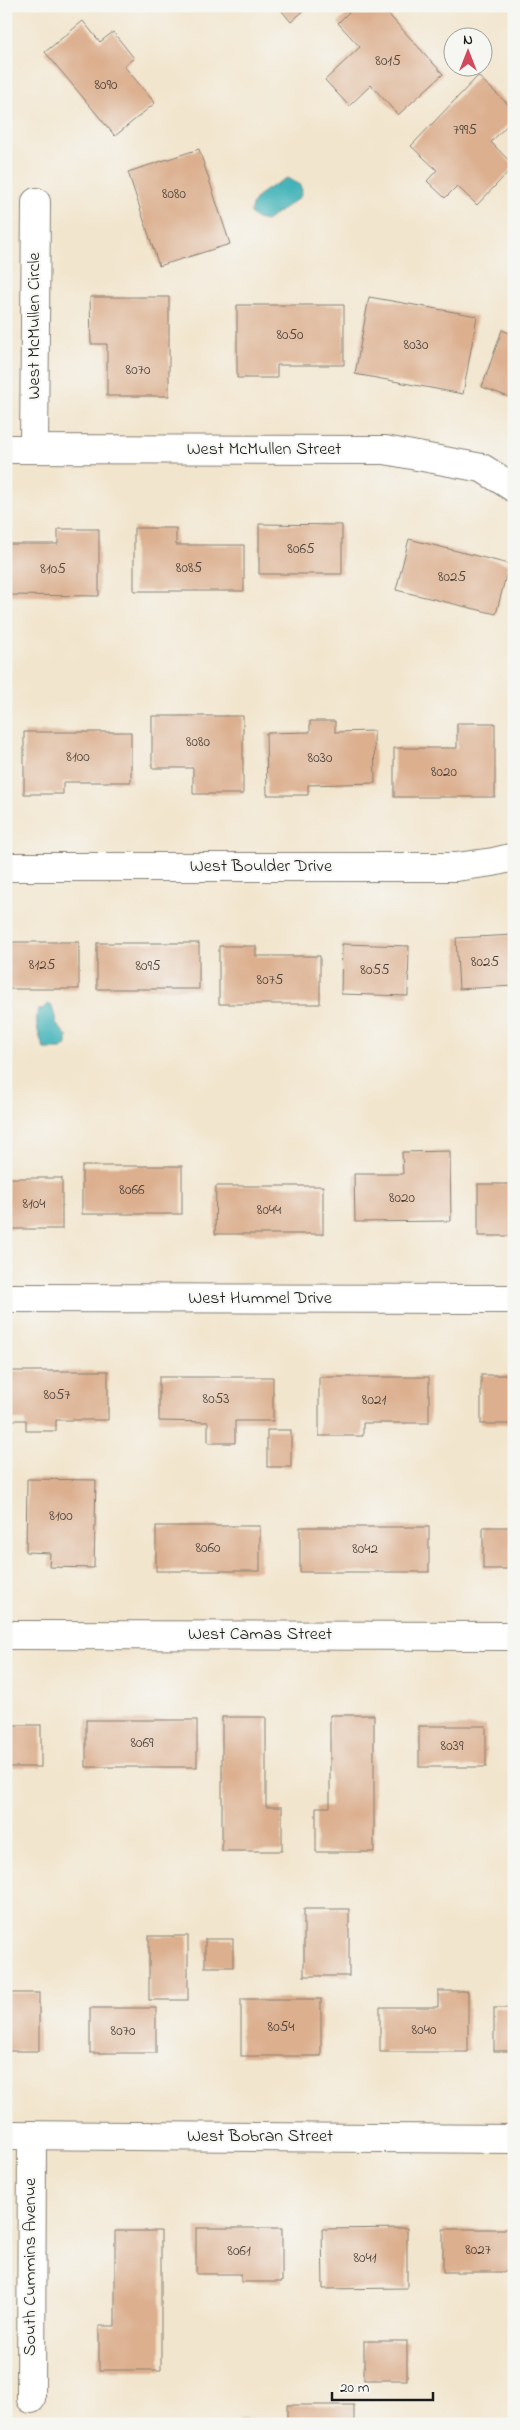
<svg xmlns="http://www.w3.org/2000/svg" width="520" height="2430" font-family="'Indie Flower',sans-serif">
<rect width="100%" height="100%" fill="#f6f6f2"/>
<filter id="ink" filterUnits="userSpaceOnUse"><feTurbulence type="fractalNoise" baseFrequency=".02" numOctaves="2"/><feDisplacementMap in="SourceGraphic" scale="10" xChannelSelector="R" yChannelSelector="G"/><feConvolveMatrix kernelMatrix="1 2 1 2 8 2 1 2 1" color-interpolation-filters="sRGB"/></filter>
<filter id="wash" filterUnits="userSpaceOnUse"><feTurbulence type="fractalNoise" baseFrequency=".0096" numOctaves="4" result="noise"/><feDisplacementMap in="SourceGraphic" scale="20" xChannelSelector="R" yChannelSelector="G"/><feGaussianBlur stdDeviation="1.12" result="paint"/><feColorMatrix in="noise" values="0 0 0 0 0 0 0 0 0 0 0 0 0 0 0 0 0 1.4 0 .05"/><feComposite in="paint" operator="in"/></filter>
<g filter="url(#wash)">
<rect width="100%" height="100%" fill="#f2e5cd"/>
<g fill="#41b2b8" stroke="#2e676a">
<path d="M287 178 299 184 302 190 300 197 266 221 257 219 251 214C250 195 272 187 287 178Z"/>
<path d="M47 1004 52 1006 57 1025 67 1036V1044L61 1049H44C40 1037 33 1022 39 1010L44 1008Z"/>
</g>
<g id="blocks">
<g fill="#dcaf8e">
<polygon points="278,6 309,6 291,22"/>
<polygon points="355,6 381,6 443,74 398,115 371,85 349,106 325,80 360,47 338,23"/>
<polygon points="83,21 100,42 113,32 134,58 124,66 155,103 115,136 45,52"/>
<polygon points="478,76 514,110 514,118 491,142 514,166 477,205 457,186 445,198 427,181 437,170 411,146"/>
<polygon points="199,149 230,244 159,266 128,172"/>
<polygon points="90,297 169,297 169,396 107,396 107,344 91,344"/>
<polygon points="369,297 477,316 463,394 355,374"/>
<polygon points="237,305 344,305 344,365 277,365 277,378 237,378"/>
<polygon points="502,330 514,335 514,399 482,387"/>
<polygon points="259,524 342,525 342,574 259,574"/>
<polygon points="134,528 176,528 176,545 244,545 244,591 134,591"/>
<polygon points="58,529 99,529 99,596 6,595 6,544 58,544"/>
<polygon points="409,539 509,564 496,614 396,590"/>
<polygon points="152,716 243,716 243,794 193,794 193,768 152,768"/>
<polygon points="310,721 335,721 335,732 374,731 375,783 308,785 308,795 267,795 266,733 310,732"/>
<polygon points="457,723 495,723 495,797 394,797 394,748 457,748"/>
<polygon points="24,732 131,732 131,782 63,782 63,794 24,794"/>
<polygon points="514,935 514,986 459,989 456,938"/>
<rect x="6" y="942" width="73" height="47"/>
<rect x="97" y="943" width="102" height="46"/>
<polygon points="342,944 409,946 408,996 341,994"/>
<polygon points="219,946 256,946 256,956 320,956 320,1004 219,1004"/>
<polygon points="450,1151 451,1221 355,1222 354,1174 403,1174 402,1152"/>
<rect x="82" y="1166" width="100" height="48"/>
<rect x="6" y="1178" width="56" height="51"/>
<rect x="478" y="1184" width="36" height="52"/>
<polygon points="216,1186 323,1186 323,1234 215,1234"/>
<polygon points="6,1371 108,1371 108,1420 56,1420 56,1431 26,1431 26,1420 6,1420"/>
<rect x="481" y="1375" width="33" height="49"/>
<polygon points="159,1377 273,1377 273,1421 235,1421 235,1443 208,1443 208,1422 159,1421"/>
<polygon points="319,1377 429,1377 429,1423 363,1423 363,1436 319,1436"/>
<rect x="267" y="1430" width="24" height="37"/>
<polygon points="27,1479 96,1480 94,1568 49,1567 50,1553 26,1552"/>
<rect x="156" y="1526" width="104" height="45"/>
<rect x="300" y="1527" width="129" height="45"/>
<rect x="483" y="1527" width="31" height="42"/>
<polygon points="330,1715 374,1715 374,1852 316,1852 316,1807 330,1807"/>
<polygon points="222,1717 266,1717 266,1807 282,1807 282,1851 222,1851"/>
<rect x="86" y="1720" width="111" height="47"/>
<rect x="6" y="1725" width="35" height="42"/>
<rect x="419" y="1726" width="67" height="41"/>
<rect x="304" y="1909" width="45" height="67"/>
<rect x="149" y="1936" width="39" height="64"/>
<rect x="205" y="1939" width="28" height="28"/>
<polygon points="438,1991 468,1991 468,2052 380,2052 380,2007 438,2007"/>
<rect x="6" y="1993" width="33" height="58"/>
<rect x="241" y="1999" width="80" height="57"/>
<rect x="90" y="2008" width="66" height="45"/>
<rect x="494" y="2008" width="20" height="43"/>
<polygon points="196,2228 282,2228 282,2282 241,2282 241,2274 196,2274"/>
<polygon points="407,2228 407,2288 323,2289 322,2229"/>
<rect x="443" y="2229" width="71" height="43"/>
<polygon points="115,2231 161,2231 161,2370 99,2370 99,2326 115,2326"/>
<rect x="364" y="2341" width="43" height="39"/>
<polygon points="287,2405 354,2405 354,2424 239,2424 239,2419 287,2419"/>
</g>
</g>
</g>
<g filter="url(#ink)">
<use href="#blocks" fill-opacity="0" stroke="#878074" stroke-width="1"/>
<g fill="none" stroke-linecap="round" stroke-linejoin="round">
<g stroke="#878074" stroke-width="30">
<g id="minor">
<polyline points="6,449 385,450 482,468 514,488"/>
<polyline points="34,449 36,202"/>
<polyline points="6,867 456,867 493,862 514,857"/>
<polyline points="6,1298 514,1299"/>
<polyline points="6,1635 514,1636"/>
<polyline points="6,2135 514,2139"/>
<polyline points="31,2399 32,2135"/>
</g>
</g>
<use href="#minor" stroke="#fff" stroke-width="28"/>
</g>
</g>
<g text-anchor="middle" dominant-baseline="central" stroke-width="4" stroke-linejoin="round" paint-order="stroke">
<g font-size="15" fill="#4c4138">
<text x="388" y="61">8015</text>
<text x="106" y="85">8090</text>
<text x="465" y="130">7995</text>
<text x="174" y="194">8080</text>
<text x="290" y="335">8050</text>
<text x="416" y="345">8030</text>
<text x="138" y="370">8070</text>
<text x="301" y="549">8065</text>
<text x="189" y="568">8085</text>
<text x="53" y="569">8105</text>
<text x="452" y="577">8025</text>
<text x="198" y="742">8080</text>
<text x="78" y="757">8100</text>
<text x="320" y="758">8030</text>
<text x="444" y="772">8020</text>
<text x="485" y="962">8025</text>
<text x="42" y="965">8125</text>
<text x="148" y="966">8095</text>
<text x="375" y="970">8055</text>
<text x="270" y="980">8075</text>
<text x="132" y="1190">8066</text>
<text x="402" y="1198">8020</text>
<text x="34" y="1204">8104</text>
<text x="269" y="1210">8044</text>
<text x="57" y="1395">8057</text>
<text x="216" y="1399">8053</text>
<text x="374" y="1400">8021</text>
<text x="61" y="1516">8100</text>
<text x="208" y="1548">8060</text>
<text x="365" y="1549">8042</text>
<text x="142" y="1743">8069</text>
<text x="452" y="1746">8039</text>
<text x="281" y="2027">8054</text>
<text x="424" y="2030">8040</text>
<text x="123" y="2031">8070</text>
<text x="478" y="2250">8027</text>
<text x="239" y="2251">8061</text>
<text x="365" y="2258">8041</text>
</g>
<g font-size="18" fill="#1c1c1c" stroke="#f6f6f2">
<text transform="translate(35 326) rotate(-90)">West McMullen Circle</text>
<text x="264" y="450">West McMullen Street</text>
<text x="261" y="867">West Boulder Drive</text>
<text x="260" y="1299">West Hummel Drive</text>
<text x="260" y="1635">West Camas Street</text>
<text x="260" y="2137">West Bobran Street</text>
<text transform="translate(31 2267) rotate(-90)">South Cummins Avenue</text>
</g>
</g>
<rect width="520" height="2430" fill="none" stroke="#f6f6f2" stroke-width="25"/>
<g transform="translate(468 52)"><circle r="24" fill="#f6f6f2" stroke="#9f9f9c"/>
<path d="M0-4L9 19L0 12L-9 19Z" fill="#d1495b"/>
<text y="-8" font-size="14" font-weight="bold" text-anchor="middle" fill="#1c1c1c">N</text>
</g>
<path d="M332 2392v8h101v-8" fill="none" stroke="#1c1c1c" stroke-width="2.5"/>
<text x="340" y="2392" font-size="15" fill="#1c1c1c" stroke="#f6f6f2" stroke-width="4" paint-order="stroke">20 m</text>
</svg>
